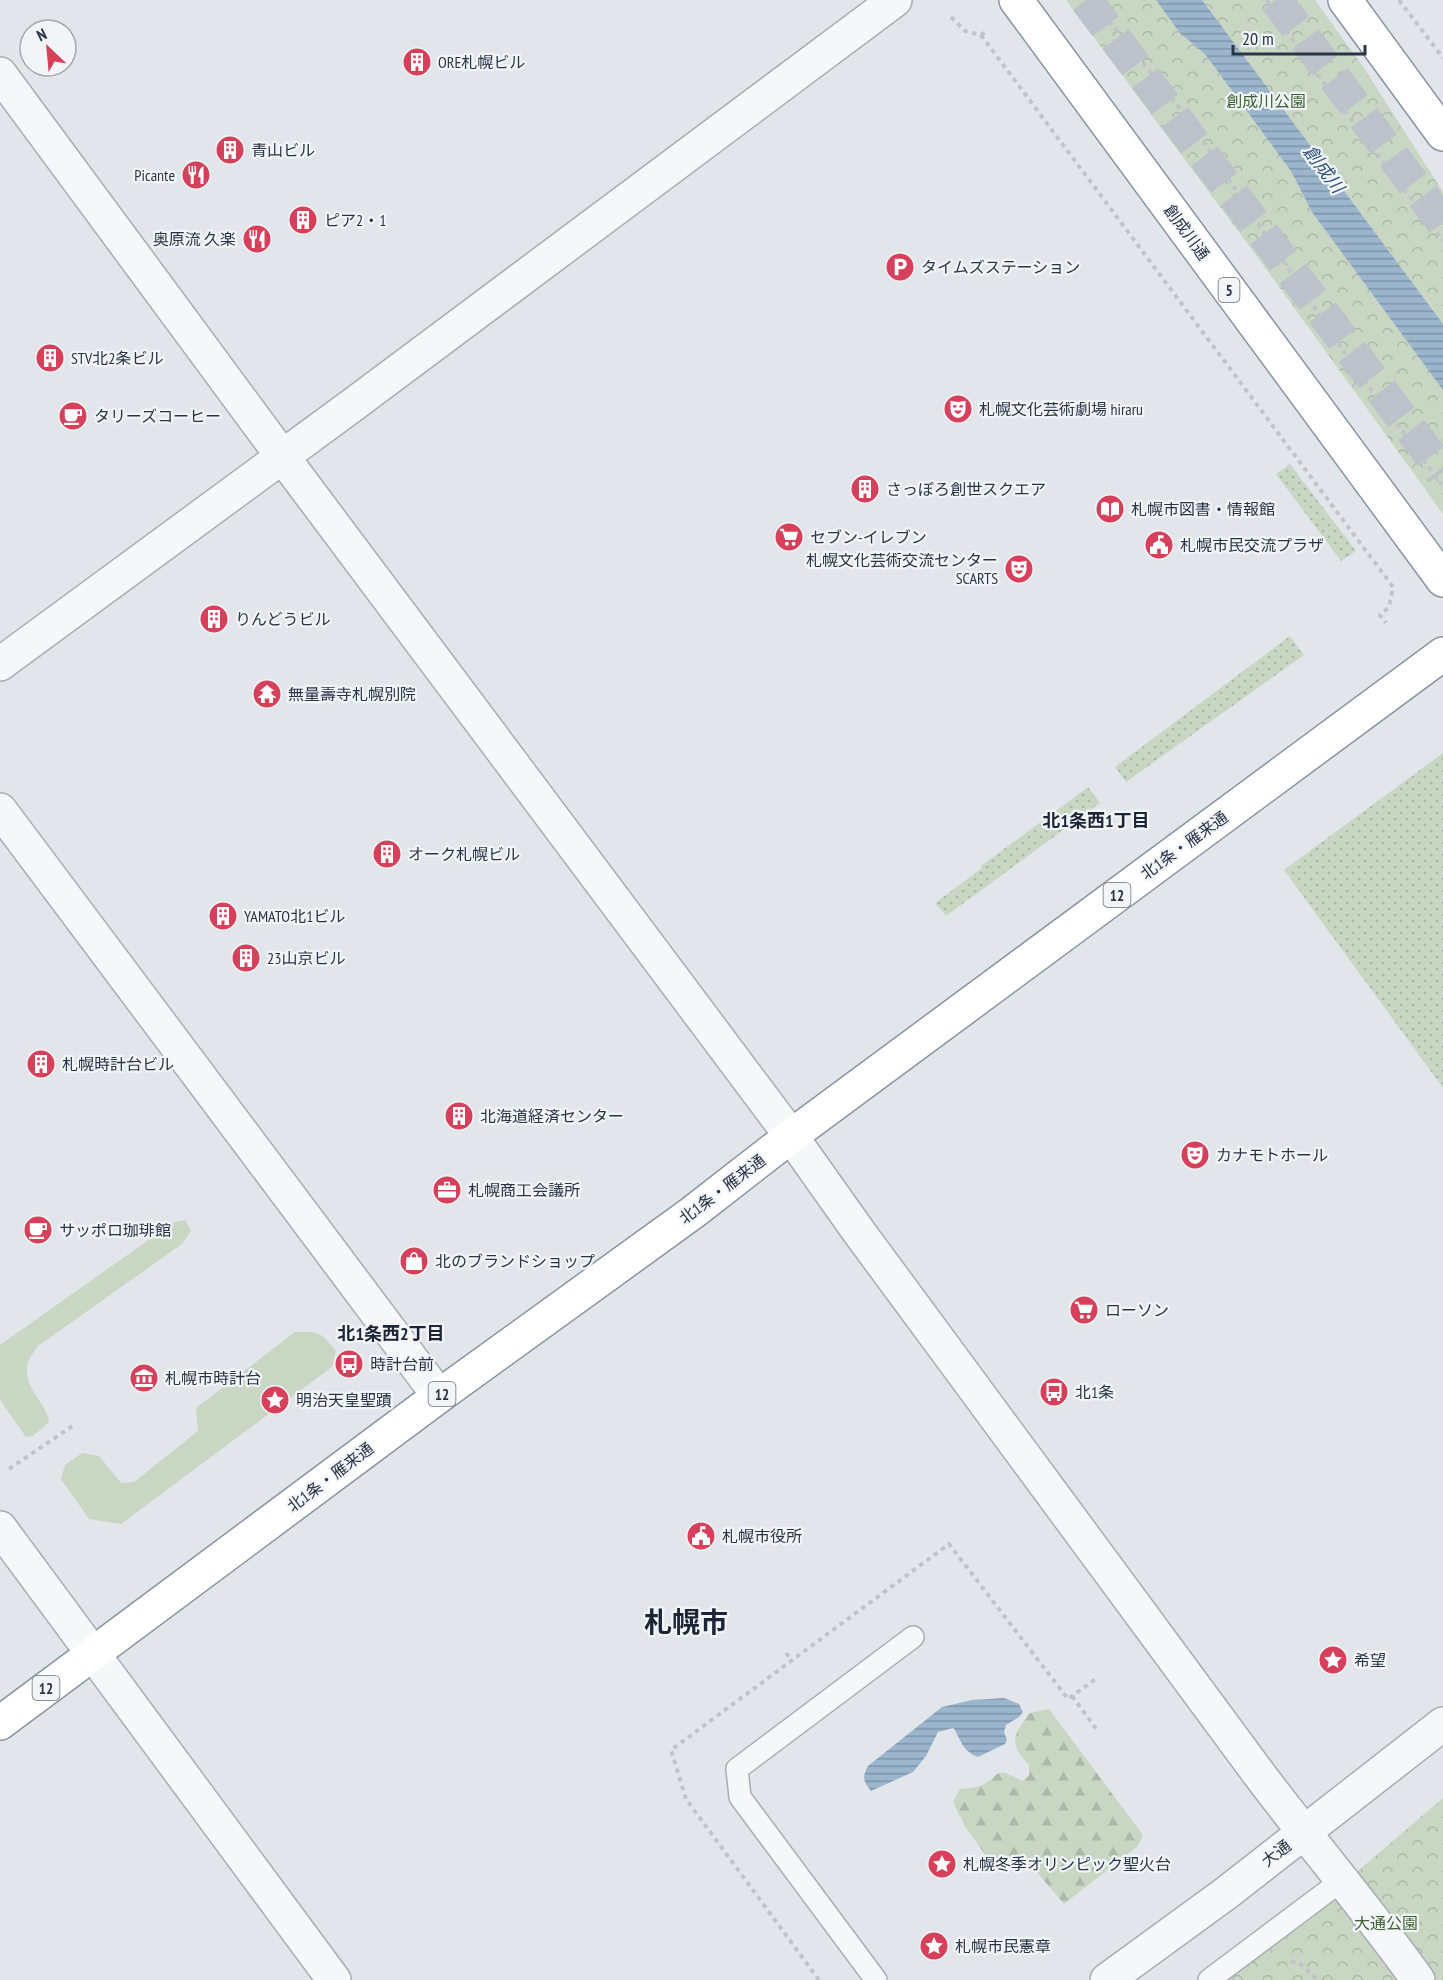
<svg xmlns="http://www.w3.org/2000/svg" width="1443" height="1980" font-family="'PT Sans Narrow','Noto Sans JP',sans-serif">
<defs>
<pattern id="grass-dots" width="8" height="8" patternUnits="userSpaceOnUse" patternTransform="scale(1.5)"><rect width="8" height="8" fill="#c8d6c3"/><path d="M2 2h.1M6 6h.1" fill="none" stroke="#acb8a9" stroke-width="1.8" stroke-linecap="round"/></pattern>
<pattern id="forest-firs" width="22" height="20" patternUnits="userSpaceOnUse" patternTransform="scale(1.5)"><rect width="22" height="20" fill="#c8d6c3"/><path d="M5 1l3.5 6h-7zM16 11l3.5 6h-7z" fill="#acb8a9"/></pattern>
<pattern id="park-crowns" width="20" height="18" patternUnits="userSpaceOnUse" patternTransform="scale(1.5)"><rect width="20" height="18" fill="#c8d6c3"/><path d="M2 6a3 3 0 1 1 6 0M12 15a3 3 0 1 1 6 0" fill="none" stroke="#acb8a9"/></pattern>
<pattern id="water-rules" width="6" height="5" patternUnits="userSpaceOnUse" patternTransform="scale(1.5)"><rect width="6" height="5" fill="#9bb5cd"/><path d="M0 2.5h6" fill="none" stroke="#7e94a8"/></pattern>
</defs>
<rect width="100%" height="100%" fill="#e2e6eb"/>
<g fill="url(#grass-dots)">
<polygon points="1290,464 1356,551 1341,561 1276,474"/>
<polygon points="1290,636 1304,655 1126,782 1115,767"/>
<polygon points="1443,753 1443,1088 1284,870"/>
<polygon points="1088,787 1100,803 946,916 935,903 982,868 981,866"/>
</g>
<path fill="url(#forest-firs)" d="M1049 1709 1143 1835 1138 1846 1064 1904 1035 1870 1012 1864 998 1872 966 1828 953 1802 960 1789C966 1788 974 1788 980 1786 1003 1776 992 1764 1022 1781L1029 1776V1765C1008 1743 1013 1735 1030 1713Z"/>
<g fill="url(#park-crowns)">
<polygon points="1066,0 1315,0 1364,68 1443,192 1443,514 1267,270"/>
<polygon points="1443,1798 1443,1980 1224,1980 1275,1942"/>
</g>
<g fill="#c8d6c3">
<path d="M185 1220 191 1231 182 1244 38 1346C35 1351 29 1357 28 1363 21 1387 46 1401 49 1422L33 1436 26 1437 0 1400V1345L174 1222Z"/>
<path d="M295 1332C320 1331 320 1332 336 1351L332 1367 121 1524 89 1519 61 1479 65 1465 82 1453 99 1456 121 1483 134 1482 198 1431 196 1408Z"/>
</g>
<g fill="url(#water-rules)">
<polygon points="1156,0 1202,0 1443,324 1443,390 1312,212 1291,171 1205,54 1180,33"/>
<path d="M1004 1698 1019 1704 1023 1712 1019 1717 1006 1725 1004 1732 1007 1740 1005 1744 978 1757C964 1752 961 1742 955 1730L953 1728 938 1732 926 1756 913 1772 871 1791C863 1781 862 1777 868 1766L942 1707 972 1700Z"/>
</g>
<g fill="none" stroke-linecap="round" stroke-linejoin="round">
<g stroke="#bdc2ca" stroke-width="33" stroke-dasharray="33 16" stroke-linecap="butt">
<polyline points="1086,0 1443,472"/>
<polyline points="1276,0 1443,223"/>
</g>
<g stroke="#a7adb6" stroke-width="24">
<g id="service">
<polyline points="876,1980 740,1797 737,1769 913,1637"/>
<polyline points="1209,1980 1341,1881"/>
</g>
</g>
<g stroke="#a7adb6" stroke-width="36">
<polyline id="minor" points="0,810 439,1396"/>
</g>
<g stroke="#a7adb6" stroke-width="36">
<g id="tertiary">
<path d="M0 74 282 456 791 1136 859 1232 1256 1770C1309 1841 1367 1908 1418 1980"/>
<polyline points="0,664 354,404 895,0"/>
<polyline points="0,1528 334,1980"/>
<polyline points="1107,1980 1225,1894 1443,1724"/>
</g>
</g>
<g stroke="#8894a3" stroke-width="36">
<g id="trunk">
<polyline points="1016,0 1443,580"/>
<polyline points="1345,0 1443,134"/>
<polyline points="0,1723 439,1396 692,1213 791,1136 1443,654"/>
</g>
</g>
<g stroke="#c0c4ca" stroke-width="4" stroke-dasharray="4.5 4.5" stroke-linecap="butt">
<polyline points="1092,0 1189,120 1353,365 1443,486"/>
<polyline points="1267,0 1300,51 1443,241"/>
<polyline points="1399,0 1443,58"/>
<polyline points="951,17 965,31 981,35 988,30"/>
<polyline points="981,35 1393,587 1389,607 1380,615 1386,623"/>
<polyline points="9,1469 74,1425"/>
<polyline points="786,1653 791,1660"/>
<polyline points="1072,1696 1097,1730"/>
<polyline points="1291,1962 1298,1962 1318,1980"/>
<polyline points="819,1980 686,1799 671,1750 949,1544 1068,1699 1097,1678"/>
</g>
<use href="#service" stroke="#f5f7f9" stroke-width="21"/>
<use href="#minor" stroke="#f5f7f9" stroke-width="33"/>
<use href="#tertiary" stroke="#f5f7f9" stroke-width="33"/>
<use href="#trunk" stroke="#fff" stroke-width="33"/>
</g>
<defs>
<g id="building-disc" transform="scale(1.5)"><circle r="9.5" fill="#d7405a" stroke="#f2f5f8"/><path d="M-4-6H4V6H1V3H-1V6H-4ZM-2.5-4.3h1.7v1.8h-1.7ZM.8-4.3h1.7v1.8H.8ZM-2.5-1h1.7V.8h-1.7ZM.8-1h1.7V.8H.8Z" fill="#fff"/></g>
<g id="restaurant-disc" transform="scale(1.5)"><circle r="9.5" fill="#d7405a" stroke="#f2f5f8"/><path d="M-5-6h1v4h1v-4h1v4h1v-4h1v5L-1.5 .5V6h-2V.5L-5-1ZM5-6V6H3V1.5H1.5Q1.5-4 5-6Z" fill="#fff"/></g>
<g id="parking-disc" transform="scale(1.5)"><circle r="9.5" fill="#d7405a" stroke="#f2f5f8"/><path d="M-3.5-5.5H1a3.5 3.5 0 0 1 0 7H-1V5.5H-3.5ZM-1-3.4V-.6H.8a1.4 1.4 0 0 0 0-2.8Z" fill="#fff"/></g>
<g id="theatre-disc" transform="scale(1.5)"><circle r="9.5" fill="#d7405a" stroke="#f2f5f8"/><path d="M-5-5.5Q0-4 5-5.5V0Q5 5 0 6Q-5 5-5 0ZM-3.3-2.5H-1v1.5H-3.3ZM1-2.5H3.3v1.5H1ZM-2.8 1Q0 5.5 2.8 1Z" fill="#fff"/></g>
<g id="cafe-disc" transform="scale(1.5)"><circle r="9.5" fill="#d7405a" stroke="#f2f5f8"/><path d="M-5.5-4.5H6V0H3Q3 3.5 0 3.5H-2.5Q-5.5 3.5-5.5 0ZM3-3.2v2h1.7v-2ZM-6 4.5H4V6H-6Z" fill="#fff"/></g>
<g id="library-disc" transform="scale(1.5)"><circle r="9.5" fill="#d7405a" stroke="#f2f5f8"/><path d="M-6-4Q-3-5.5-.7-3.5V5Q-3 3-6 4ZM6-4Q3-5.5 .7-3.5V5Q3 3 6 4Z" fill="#fff"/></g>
<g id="supermarket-disc" transform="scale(1.5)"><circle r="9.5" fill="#d7405a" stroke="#f2f5f8"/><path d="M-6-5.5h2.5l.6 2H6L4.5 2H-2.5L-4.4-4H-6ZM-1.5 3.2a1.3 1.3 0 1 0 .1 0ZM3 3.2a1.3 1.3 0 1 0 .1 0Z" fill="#fff"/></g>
<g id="civic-disc" transform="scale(1.5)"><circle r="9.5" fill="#d7405a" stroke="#f2f5f8"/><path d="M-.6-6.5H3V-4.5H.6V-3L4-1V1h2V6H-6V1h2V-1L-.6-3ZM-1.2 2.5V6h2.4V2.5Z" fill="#fff"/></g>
<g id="temple-disc" transform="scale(1.5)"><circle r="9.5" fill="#d7405a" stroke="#f2f5f8"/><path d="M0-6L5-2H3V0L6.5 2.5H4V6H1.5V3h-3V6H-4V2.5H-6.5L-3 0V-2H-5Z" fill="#fff"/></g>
<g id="office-disc" transform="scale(1.5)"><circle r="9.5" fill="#d7405a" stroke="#f2f5f8"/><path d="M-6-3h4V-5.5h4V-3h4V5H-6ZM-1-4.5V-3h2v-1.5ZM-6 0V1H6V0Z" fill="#fff"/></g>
<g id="shop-disc" transform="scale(1.5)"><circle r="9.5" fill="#d7405a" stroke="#f2f5f8"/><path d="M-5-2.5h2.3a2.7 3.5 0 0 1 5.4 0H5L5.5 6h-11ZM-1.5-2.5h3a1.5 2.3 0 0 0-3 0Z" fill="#fff"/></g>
<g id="bus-disc" transform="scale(1.5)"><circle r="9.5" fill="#d7405a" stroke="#f2f5f8"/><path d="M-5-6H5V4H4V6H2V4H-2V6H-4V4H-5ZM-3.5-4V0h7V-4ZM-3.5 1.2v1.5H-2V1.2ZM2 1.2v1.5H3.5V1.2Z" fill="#fff"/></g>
<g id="museum-disc" transform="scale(1.5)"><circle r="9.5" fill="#d7405a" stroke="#f2f5f8"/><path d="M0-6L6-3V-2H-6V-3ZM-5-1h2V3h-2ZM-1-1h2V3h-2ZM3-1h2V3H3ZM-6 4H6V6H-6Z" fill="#fff"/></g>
<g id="sight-disc" transform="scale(1.5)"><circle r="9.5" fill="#d7405a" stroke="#f2f5f8"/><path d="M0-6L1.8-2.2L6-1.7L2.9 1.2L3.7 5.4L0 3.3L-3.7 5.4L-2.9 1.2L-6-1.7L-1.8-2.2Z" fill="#fff"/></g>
</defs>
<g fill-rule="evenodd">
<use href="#building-disc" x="417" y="62"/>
<use href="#building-disc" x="230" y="150"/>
<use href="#restaurant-disc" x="196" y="175"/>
<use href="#building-disc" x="303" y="220"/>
<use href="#restaurant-disc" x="257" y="239"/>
<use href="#parking-disc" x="900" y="267"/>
<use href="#building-disc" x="50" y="358"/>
<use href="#theatre-disc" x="958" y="409"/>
<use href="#cafe-disc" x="73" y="416"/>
<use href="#building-disc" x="865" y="489"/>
<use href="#library-disc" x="1110" y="509"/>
<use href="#supermarket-disc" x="789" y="537"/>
<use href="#civic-disc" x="1159" y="545"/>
<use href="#theatre-disc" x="1019" y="569"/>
<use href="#building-disc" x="214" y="619"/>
<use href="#temple-disc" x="267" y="694"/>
<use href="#building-disc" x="387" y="854"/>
<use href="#building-disc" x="223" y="916"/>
<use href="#building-disc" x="246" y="958"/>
<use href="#building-disc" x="41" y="1064"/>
<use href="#building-disc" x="459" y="1116"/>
<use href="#theatre-disc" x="1195" y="1155"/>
<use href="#office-disc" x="447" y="1190"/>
<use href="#cafe-disc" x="38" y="1230"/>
<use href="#shop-disc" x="414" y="1261"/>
<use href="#supermarket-disc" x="1084" y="1310"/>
<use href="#bus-disc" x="349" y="1364"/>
<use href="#museum-disc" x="144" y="1378"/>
<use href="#bus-disc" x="1054" y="1392"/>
<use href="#sight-disc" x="275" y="1400"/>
<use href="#civic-disc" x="701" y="1536"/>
<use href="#sight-disc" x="1333" y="1660"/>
<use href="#sight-disc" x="942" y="1864"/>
<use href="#sight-disc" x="934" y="1946"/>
</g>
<g text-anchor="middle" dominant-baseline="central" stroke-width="4.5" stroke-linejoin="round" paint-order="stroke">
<g fill="#f2f5f8" stroke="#656e7b" stroke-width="1.5">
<rect x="1218.5" y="278" width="21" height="24" rx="4.5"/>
<rect x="1103.5" y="883" width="27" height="24" rx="4.5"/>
<rect x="428.5" y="1382" width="27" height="24" rx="4.5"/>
<rect x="32.5" y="1676" width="27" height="24" rx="4.5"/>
</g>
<g font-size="15" font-weight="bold" fill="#293445">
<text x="1229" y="290">5</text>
<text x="1117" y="895">12</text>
<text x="442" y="1394">12</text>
<text x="46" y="1688">12</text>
</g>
<g font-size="16" fill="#293445" stroke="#f2f5f8" text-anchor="start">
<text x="438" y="62">ORE札幌ビル</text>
<text x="251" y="150">青山ビル</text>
<text x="175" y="175" text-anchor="end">Picante</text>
<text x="324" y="220">ピア2・1</text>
<text x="236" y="239" text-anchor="end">奥原流 久楽</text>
<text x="921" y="267">タイムズステーション</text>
<text x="71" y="358">STV北2条ビル</text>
<text x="979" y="409">札幌文化芸術劇場 hiraru</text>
<text x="94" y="416">タリーズコーヒー</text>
<text x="886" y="489">さっぽろ創世スクエア</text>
<text x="1131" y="509">札幌市図書・情報館</text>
<text x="810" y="537">セブン-イレブン</text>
<text x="1180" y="545">札幌市民交流プラザ</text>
<text x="998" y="560" text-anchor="end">札幌文化芸術交流センター<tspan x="998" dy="18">SCARTS</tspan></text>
<text x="235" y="619">りんどうビル</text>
<text x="288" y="694">無量壽寺札幌別院</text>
<text x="408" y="854">オーク札幌ビル</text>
<text x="244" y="916">YAMATO北1ビル</text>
<text x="267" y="958">23山京ビル</text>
<text x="62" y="1064">札幌時計台ビル</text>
<text x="480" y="1116">北海道経済センター</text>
<text x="1216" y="1155">カナモトホール</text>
<text x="468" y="1190">札幌商工会議所</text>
<text x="59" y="1230">サッポロ珈琲館</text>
<text x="435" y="1261">北のブランドショップ</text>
<text x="1105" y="1310">ローソン</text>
<text x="370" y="1364">時計台前</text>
<text x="165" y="1378">札幌市時計台</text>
<text x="1075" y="1392">北1条</text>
<text x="296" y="1400">明治天皇聖蹟</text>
<text x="722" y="1536">札幌市役所</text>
<text x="1354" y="1660">希望</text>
<text x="963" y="1864">札幌冬季オリンピック聖火台</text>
<text x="955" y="1946">札幌市民憲章</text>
</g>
<g font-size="16" fill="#3f6235" stroke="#f2f5f8">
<text x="1266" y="101">創成川公園</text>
<text x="1386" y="1923">大通公園</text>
</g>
<g font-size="16" fill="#293445" stroke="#f2f5f8">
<text transform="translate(1187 232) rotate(54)">創成川通</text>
<text transform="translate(1184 845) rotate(-36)">北1条・雁来通</text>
<text transform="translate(722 1189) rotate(-37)">北1条・雁来通</text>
<text transform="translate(330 1477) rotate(-37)">北1条・雁来通</text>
<text transform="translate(1276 1853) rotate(-38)">大通</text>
</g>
<g font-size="18" font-style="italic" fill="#30537c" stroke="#f2f5f8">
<text transform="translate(1324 169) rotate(53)">創成川</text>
</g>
<g font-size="18" font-weight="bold" fill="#1b2536" stroke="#f2f5f8">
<text x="1096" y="820">北1条西1丁目</text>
<text x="391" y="1333">北1条西2丁目</text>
</g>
<g font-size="28" font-weight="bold" fill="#1b2536" stroke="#f2f5f8">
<text x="686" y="1621">札幌市</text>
</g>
</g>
<g transform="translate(48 48) rotate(334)"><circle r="28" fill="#f2f5f8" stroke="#a2a8b0" stroke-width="1.5"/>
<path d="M0-4.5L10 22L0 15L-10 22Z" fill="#d7405a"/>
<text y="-9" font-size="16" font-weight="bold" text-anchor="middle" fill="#293445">N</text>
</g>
<path d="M1233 45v9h132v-9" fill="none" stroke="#293445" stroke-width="3"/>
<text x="1242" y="45" font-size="18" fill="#293445" stroke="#f2f5f8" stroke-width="4.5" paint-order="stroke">20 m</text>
</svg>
